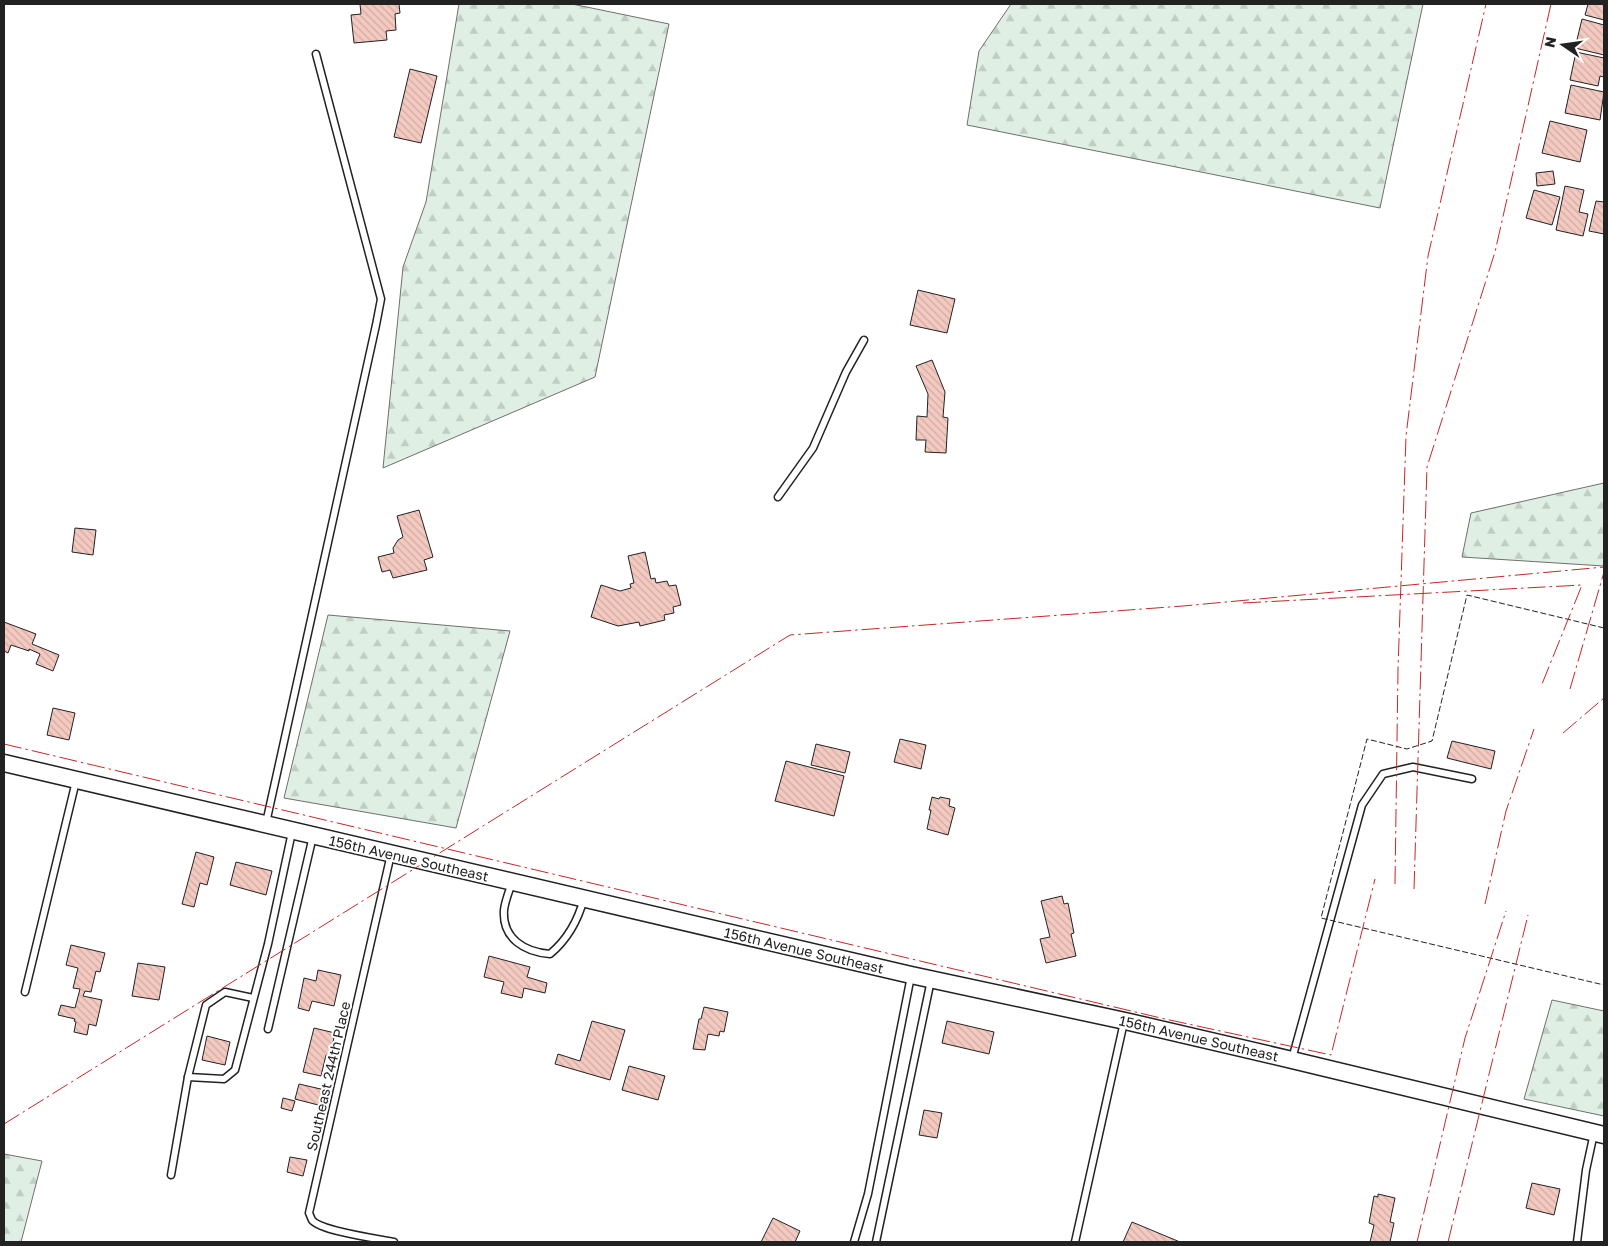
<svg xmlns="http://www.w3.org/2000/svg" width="1608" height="1246" font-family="'Golos Text',sans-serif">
<defs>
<pattern id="forest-firs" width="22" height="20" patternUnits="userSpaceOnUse" patternTransform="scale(1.25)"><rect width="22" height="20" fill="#e0efe3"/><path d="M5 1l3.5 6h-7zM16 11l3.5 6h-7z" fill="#c0cdc2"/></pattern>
<pattern id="building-back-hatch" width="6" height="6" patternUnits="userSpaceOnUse" patternTransform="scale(1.25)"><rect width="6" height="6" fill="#f3c9c0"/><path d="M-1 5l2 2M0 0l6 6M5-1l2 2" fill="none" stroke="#d0aca5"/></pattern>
</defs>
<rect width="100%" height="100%" fill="#fff"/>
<g fill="url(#forest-firs)" stroke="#6f6f6f">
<polygon points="459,4 572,4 669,24 595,377 383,468 403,267 426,202"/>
<polygon points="1011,4 1423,4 1380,208 967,125 979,51"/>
<polygon points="1604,483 1604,566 1462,557 1471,513"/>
<polygon points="328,615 510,631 456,828 284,798"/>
<polygon points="1552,1000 1604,1011 1604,1116 1524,1099"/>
<polygon points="4,1154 42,1161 21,1242 4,1242"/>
</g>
<g fill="url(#building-back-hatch)" stroke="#222">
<polygon points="360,4 399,4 400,13 395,14 396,30 386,31 387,40 354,43 351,15 361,14"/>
<polygon points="1588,4 1604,4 1604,20 1585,15"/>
<polygon points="1582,19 1604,25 1604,55 1575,48"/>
<polygon points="1576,52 1604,58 1604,77 1600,76 1598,86 1570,80"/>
<polygon points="410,69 437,76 421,143 394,137"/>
<polygon points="1571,85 1604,92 1600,120 1565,113"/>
<polygon points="1550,121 1587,130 1580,162 1542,153"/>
<polygon points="1553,171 1555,184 1537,186 1536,173"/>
<polygon points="1565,186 1584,190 1579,212 1588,214 1583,236 1556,230"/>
<polygon points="1534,190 1560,197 1552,225 1526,218"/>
<polygon points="1596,201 1604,202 1604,234 1589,231"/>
<polygon points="918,290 955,299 947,333 910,325"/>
<polygon points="932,360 945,392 943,417 948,418 946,453 925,452 926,440 916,440 917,416 927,417 928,394 916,366"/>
<polygon points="419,510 433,557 424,560 427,570 393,578 390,570 382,572 378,557 394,553 393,548 398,540 403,537 397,516"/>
<polygon points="75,528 96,530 93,555 72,552"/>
<polygon points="645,552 651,579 655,578 656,583 667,581 669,586 676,585 681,605 673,607 674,613 664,615 665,620 640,626 639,622 618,626 591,617 601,585 620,591 631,588 630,584 634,583 628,556"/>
<polygon points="4,622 36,634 32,644 59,655 53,671 36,664 40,654 29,649 29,651 11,645 8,653 4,651"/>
<polygon points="53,708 75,713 69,740 47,735"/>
<polygon points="900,739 926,745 921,769 894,762"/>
<polygon points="1452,741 1495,751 1491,769 1447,758"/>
<polygon points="816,744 850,752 845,773 811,765"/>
<polygon points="786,761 844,776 834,816 775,801"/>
<polygon points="932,797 939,799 940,797 950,799 949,806 955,808 948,835 927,829 931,810 929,810"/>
<polygon points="196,852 214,857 207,885 200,883 194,907 182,904"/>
<polygon points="236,862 272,871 266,895 230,885"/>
<polygon points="1062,896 1064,904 1068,903 1074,933 1071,934 1076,956 1046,963 1040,939 1050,937 1041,901"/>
<polygon points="71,945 105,953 100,972 96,971 91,992 85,991 83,996 102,1000 96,1026 89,1024 87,1035 74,1032 76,1022 74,1021 75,1019 58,1015 61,1005 75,1008 80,989 73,988 78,968 66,965"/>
<polygon points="489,956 530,967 527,977 547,983 545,993 524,988 522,998 501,993 504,982 484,977"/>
<polygon points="138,963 165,967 159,1000 132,996"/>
<polygon points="318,970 341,975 334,1006 312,1001 309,1011 298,1008 304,978 316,981"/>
<polygon points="704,1007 728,1012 724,1032 720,1031 719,1036 708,1034 705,1050 693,1049 699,1019 701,1019"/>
<polygon points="592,1021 625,1030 610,1080 555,1064 558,1054 580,1061"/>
<polygon points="947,1021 994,1032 989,1054 942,1043"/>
<polygon points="314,1028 335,1033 330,1056 326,1055 321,1076 303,1072"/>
<polygon points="207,1036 230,1042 225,1065 202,1060"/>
<polygon points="629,1066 665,1076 658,1100 622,1090"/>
<polygon points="299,1084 325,1090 322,1106 295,1099"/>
<polygon points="283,1098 295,1101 292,1111 281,1108"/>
<polygon points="924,1110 942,1113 937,1138 919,1135"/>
<polygon points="290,1157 307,1160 303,1176 287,1172"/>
<polygon points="1532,1183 1560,1189 1554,1215 1526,1208"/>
<polygon points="1378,1194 1395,1198 1390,1222 1394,1223 1390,1242 1370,1242 1374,1225 1369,1223 1374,1196 1378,1197"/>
<polygon points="773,1218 800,1231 795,1242 761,1242"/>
<polygon points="1132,1222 1180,1242 1123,1242"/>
</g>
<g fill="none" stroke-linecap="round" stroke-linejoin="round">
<g stroke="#222" stroke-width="9">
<g id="service">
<polyline points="778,497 813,448 846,372 864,340"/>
<polyline points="266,823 376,325 381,299 316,54"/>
<path d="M391 854 309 1213C310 1215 311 1218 312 1220 320 1231 379 1239 394 1242"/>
<path d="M512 883C509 891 505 901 504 910 502 939 525 952 550 954 568 939 578 921 584 898"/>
<polyline points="25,992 76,781"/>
<polyline points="268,1029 313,836"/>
<polyline points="1292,1059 1362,805 1383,774 1413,767 1472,779"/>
<polyline points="188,1077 206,1005 225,992 253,998"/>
<polyline points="171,1175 188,1077 224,1079 235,1070 268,944 292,832"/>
<polyline points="854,1242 868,1194 911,976"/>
<polyline points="876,1242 931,980"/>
<polyline points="1075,1242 1124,1022"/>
<polyline points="1577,1242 1586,1170 1594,1133"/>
</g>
</g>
<g stroke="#222" stroke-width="19">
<polyline id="tertiary" points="4,763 911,975 1125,1021 1292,1060 1604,1135"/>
</g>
<use href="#service" stroke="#fff" stroke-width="6"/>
<use href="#tertiary" stroke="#fff" stroke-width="16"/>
<polyline stroke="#222" stroke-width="1" stroke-dasharray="6 2.5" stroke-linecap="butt" points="1604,628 1467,595 1432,741 1407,749 1367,739 1321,918 1604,985"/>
<g stroke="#c62828" stroke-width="1" stroke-dasharray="18 4 2.5 4" stroke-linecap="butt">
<polyline points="1243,603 1582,585 1542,684"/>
<polyline points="1570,689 1604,572"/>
<polyline points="1563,733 1604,698"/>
<polyline points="4,744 1165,1019 1331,1055 1375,879"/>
<polyline points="1395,884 1398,669 1406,436 1428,256 1486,4"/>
<polyline points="1414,889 1427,467 1495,252 1551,4"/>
<polyline points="1485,904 1506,811 1534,729"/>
<polyline points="4,1124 790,635 1183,606 1604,567"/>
<polyline points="1417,1242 1465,1038 1506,911"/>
<polyline points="1448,1242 1528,915"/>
</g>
</g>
<g text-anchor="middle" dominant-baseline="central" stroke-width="4" stroke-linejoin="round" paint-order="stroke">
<g font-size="14" fill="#222" stroke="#fff">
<text transform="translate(409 858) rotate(13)">156th Avenue Southeast</text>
<text transform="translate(804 950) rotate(13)">156th Avenue Southeast</text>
<text transform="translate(1199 1038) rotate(13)">156th Avenue Southeast</text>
<text transform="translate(328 1076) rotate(-77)">Southeast 244th Place</text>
</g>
</g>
<rect width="1608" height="1246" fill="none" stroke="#222222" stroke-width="10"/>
<g transform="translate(1563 45) rotate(283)" stroke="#ffffff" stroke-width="4" paint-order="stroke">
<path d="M0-4L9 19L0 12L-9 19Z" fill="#222222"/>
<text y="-8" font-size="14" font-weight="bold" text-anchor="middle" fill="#222222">N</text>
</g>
</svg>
